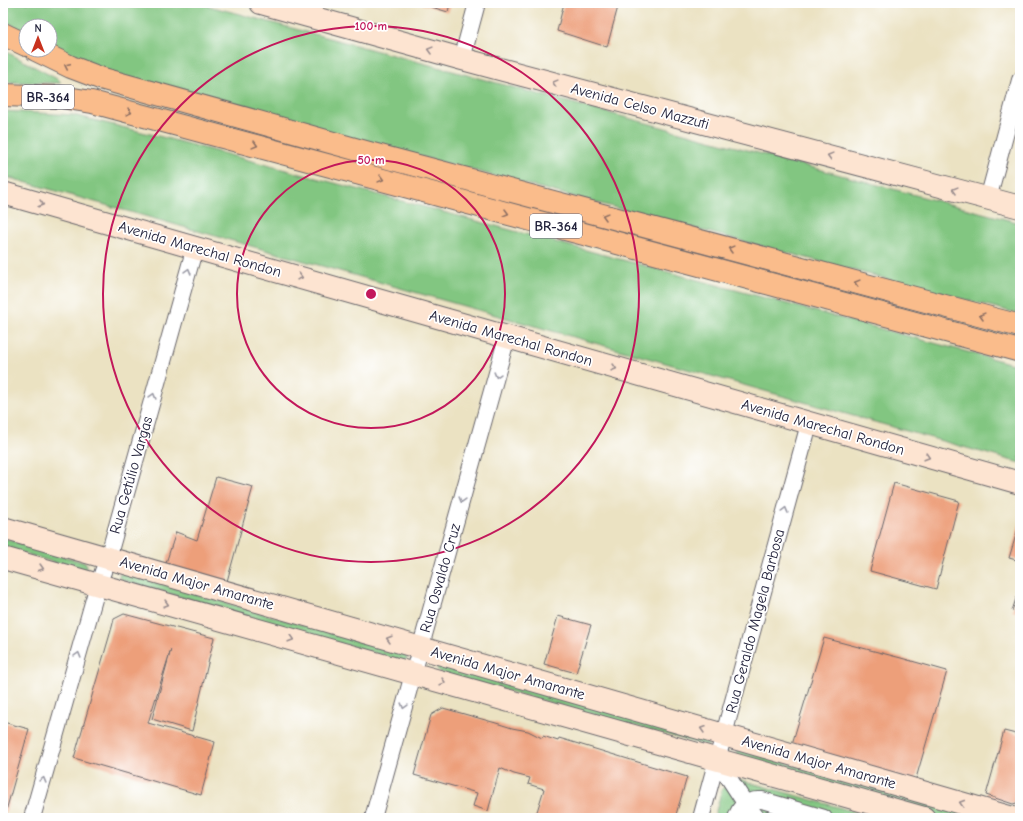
<svg xmlns="http://www.w3.org/2000/svg" width="1023" height="821" font-family="'Comic Neue',sans-serif">
<rect width="100%" height="100%" fill="#fff"/>
<filter id="ink" filterUnits="userSpaceOnUse"><feTurbulence type="fractalNoise" baseFrequency=".025" numOctaves="2"/><feDisplacementMap in="SourceGraphic" scale="8" xChannelSelector="R" yChannelSelector="G"/><feConvolveMatrix kernelMatrix="1 2 1 2 8 2 1 2 1" color-interpolation-filters="sRGB"/></filter>
<filter id="wash" filterUnits="userSpaceOnUse"><feTurbulence type="fractalNoise" baseFrequency=".012" numOctaves="4" result="noise"/><feDisplacementMap in="SourceGraphic" scale="16" xChannelSelector="R" yChannelSelector="G"/><feGaussianBlur stdDeviation="0.9" result="paint"/><feColorMatrix in="noise" values="0 0 0 0 0 0 0 0 0 0 0 0 0 0 0 0 0 1.4 0 .05"/><feComposite in="paint" operator="in"/></filter>
<g filter="url(#wash)">
<rect width="100%" height="100%" fill="#ebe2c2"/>
<g fill="#82c681" stroke="#52745e">
<polygon points="3,3 198,3 1020,223 1020,314 99,72 50,45 50,26 26,26 26,32 3,20"/>
<polygon points="3,50 59,80 60,81 60,83 3,82"/>
<polygon points="3,111 73,115 162,137 1020,366 1020,463 3,176"/>
<polygon points="3,538 86,563 87,566 85,570 79,570 3,547"/>
<polygon points="124,573 406,655 407,659 403,661 314,636 122,580 119,577 120,574"/>
<polygon points="442,664 707,740 709,743 708,746 439,672 437,668 437,665"/>
<polygon points="737,750 741,750 982,818 942,818 741,758 736,755"/>
<polygon points="737,779 877,818 714,818 722,789 728,784"/>
</g>
<g id="blocks">
<g fill="#ed9f7a">
<polygon points="418,3 450,3 448,12"/>
<polygon points="564,3 619,3 607,47 557,31"/>
<polygon points="216,477 253,487 226,585 165,566 176,532 197,540"/>
<polygon points="894,483 959,501 936,589 870,571"/>
<polygon points="1020,522 1020,561 1009,558"/>
<polygon points="1020,586 1020,613 1012,611"/>
<polygon points="124,614 214,638 192,731 152,719 171,649 148,723 215,742 201,795 74,758 89,706 112,627 114,619"/>
<polygon points="558,616 591,625 576,673 544,664"/>
<polygon points="824,638 901,658 947,671 915,782 792,744"/>
<polygon points="443,708 496,723 512,728 528,731 542,738 543,736 558,741 559,738 687,777 675,818 535,818 544,789 528,784 530,778 514,774 500,768 488,811 473,806 477,793 414,775 431,715"/>
<polygon points="3,722 29,729 4,818 3,818"/>
<polygon points="1004,731 1020,735 1020,802 1013,804 986,795"/>
</g>
</g>
</g>
<g filter="url(#ink)">
<use href="#blocks" fill-opacity="0" stroke="#68656a" stroke-width="1"/>
<g fill="none" stroke-linecap="round" stroke-linejoin="round">
<g stroke="#68656a" stroke-width="18">
<g id="street">
<polyline points="462,59 477,3"/>
<polyline points="988,199 1020,80"/>
<polyline points="717,760 745,803 757,818"/>
<polyline points="32,818 98,585 108,558 195,247"/>
<polyline points="373,818 507,337"/>
<polyline points="701,818 809,424"/>
<path d="M736 818C740 805 748 799 762 800L824 818"/>
</g>
</g>
<g stroke="#68656a" stroke-width="24">
<g id="secondary">
<polyline points="261,3 462,59 1020,207"/>
<path d="M3 193C342 289 681 388 1020 483"/>
<polyline points="3,528 1013,818"/>
<polyline points="3,558 924,818"/>
</g>
</g>
<g stroke="#68656a" stroke-width="24">
<g id="highway">
<polyline points="3,34 26,45"/>
<polyline points="36,50 71,67 100,78 373,154 1020,326"/>
<polyline points="3,95 61,97 92,102 1020,351"/>
</g>
</g>
<use href="#street" stroke="#fff" stroke-width="16"/>
<use href="#secondary" stroke="#fde4d1" stroke-width="22"/>
<use href="#highway" stroke="#fabc8b" stroke-width="22"/>
</g>
<defs><path id="oneway-chevron" d="M-2-3.5L2.5 0L-2 3.5" fill="none" stroke-width="1.6" stroke-linecap="round" stroke-linejoin="round"/></defs>
<g stroke="#9a8d8e">
<use href="#oneway-chevron" transform="translate(430 50) rotate(-165)"/>
<use href="#oneway-chevron" transform="translate(555 83) rotate(-165)"/>
<use href="#oneway-chevron" transform="translate(830 156) rotate(-165)"/>
<use href="#oneway-chevron" transform="translate(955 190) rotate(-165)"/>
<use href="#oneway-chevron" transform="translate(41 204) rotate(16)"/>
<use href="#oneway-chevron" transform="translate(300 277) rotate(16)"/>
<use href="#oneway-chevron" transform="translate(614 368) rotate(16)"/>
<use href="#oneway-chevron" transform="translate(927 457) rotate(16)"/>
<use href="#oneway-chevron" transform="translate(41 568) rotate(16)"/>
<use href="#oneway-chevron" transform="translate(166 604) rotate(16)"/>
<use href="#oneway-chevron" transform="translate(291 639) rotate(16)"/>
<use href="#oneway-chevron" transform="translate(389 639) rotate(-164)"/>
<use href="#oneway-chevron" transform="translate(443 682) rotate(16)"/>
<use href="#oneway-chevron" transform="translate(703 729) rotate(-164)"/>
<use href="#oneway-chevron" transform="translate(962 803) rotate(-164)"/>
</g>
<g stroke="#8e6f63">
<use href="#oneway-chevron" transform="translate(67 66) rotate(-155)"/>
<use href="#oneway-chevron" transform="translate(129 112) rotate(15)"/>
<use href="#oneway-chevron" transform="translate(255 145) rotate(15)"/>
<use href="#oneway-chevron" transform="translate(381 179) rotate(15)"/>
<use href="#oneway-chevron" transform="translate(506 213) rotate(15)"/>
<use href="#oneway-chevron" transform="translate(605 216) rotate(-165)"/>
<use href="#oneway-chevron" transform="translate(731 249) rotate(-165)"/>
<use href="#oneway-chevron" transform="translate(857 283) rotate(-165)"/>
<use href="#oneway-chevron" transform="translate(982 316) rotate(-165)"/>
</g>
<g stroke="#9c9ca7">
<use href="#oneway-chevron" transform="translate(188 271) rotate(-74)"/>
<use href="#oneway-chevron" transform="translate(497 375) rotate(106)"/>
<use href="#oneway-chevron" transform="translate(153 396) rotate(-74)"/>
<use href="#oneway-chevron" transform="translate(462 500) rotate(106)"/>
<use href="#oneway-chevron" transform="translate(785 510) rotate(-75)"/>
<use href="#oneway-chevron" transform="translate(78 655) rotate(-74)"/>
<use href="#oneway-chevron" transform="translate(404 706) rotate(106)"/>
<use href="#oneway-chevron" transform="translate(43 780) rotate(-74)"/>
</g>
</g>
<g fill="none" stroke="#c2185b" stroke-width="2">
<circle cx="371" cy="294" r="134"/>
<circle cx="371" cy="294" r="268"/>
</g>
<g text-anchor="middle" dominant-baseline="central" stroke-width="3.5" stroke-linejoin="round" paint-order="stroke">
<g fill="#fff" stroke="#646476" stroke-width="1">
<rect x="22" y="85" width="52" height="24" rx="3"/>
<rect x="530" y="214" width="52" height="24" rx="3"/>
</g>
<g font-size="14" font-weight="bold" fill="#22223b">
<text x="48" y="97">BR-364</text>
<text x="556" y="226">BR-364</text>
</g>
<g font-size="15" fill="#22223b" stroke="#fff">
<text transform="translate(640 106) rotate(15)">Avenida Celso Mazzuti</text>
<text transform="translate(200 249) rotate(16)">Avenida Marechal Rondon</text>
<text transform="translate(511 338) rotate(16)">Avenida Marechal Rondon</text>
<text transform="translate(823 427) rotate(16)">Avenida Marechal Rondon</text>
<text transform="translate(131 475) rotate(-74)">Rua Getúlio Vargas</text>
<text transform="translate(440 578) rotate(-74)">Rua Osvaldo Cruz</text>
<text transform="translate(197 583) rotate(16)">Avenida Major Amarante</text>
<text transform="translate(755 621) rotate(-75)">Rua Geraldo Magela Barbosa</text>
<text transform="translate(508 673) rotate(16)">Avenida Major Amarante</text>
<text transform="translate(819 762) rotate(16)">Avenida Major Amarante</text>
</g>
</g>
<circle cx="371" cy="294" r="6" fill="#c2185b" stroke="#fff" stroke-width="2"/>
<g font-size="12" text-anchor="middle" font-weight="bold" fill="#c2185b" stroke="#fff" stroke-width="3.5" stroke-linejoin="round" paint-order="stroke">
<text x="371" y="30">100 m</text>
<text x="371" y="164">50 m</text>
</g>
<rect width="1023" height="821" fill="none" stroke="#fff" stroke-width="16"/>
<g transform="translate(38 38)"><circle r="19" fill="#ffffff" stroke="#a7a7b1"/>
<path d="M0-3L7 15L0 10L-7 15Z" fill="#c8321e"/>
<text y="-6" font-size="11" font-weight="bold" text-anchor="middle" fill="#22223b">N</text>
</g>
</svg>
